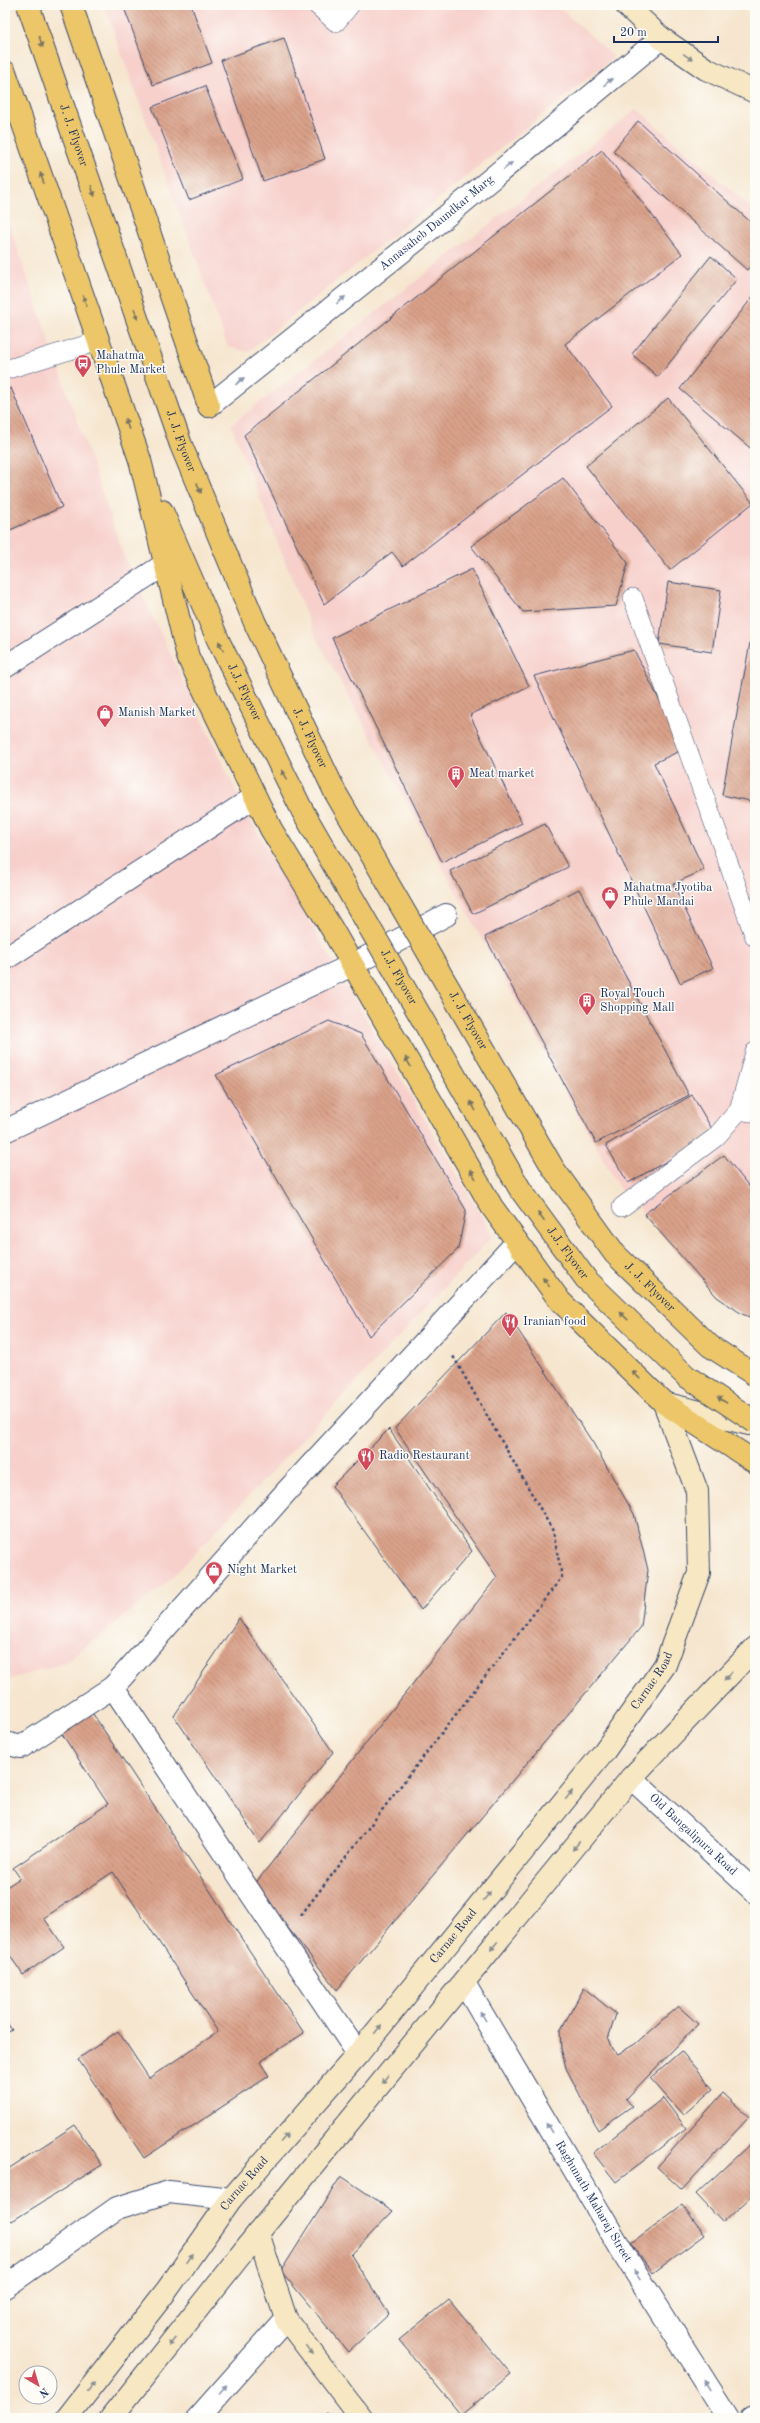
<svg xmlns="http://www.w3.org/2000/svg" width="760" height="2423" font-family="'Old Standard TT',serif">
<defs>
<pattern id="building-back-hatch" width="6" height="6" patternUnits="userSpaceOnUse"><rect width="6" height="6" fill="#daa189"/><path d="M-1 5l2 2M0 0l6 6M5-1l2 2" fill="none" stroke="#b08473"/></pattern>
</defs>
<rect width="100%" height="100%" fill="#fdfcf7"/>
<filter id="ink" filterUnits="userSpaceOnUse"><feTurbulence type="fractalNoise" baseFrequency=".025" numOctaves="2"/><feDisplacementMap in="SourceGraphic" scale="8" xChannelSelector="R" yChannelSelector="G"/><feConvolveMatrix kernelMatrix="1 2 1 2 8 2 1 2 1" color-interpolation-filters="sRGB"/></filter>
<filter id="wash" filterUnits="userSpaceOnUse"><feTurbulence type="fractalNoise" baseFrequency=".012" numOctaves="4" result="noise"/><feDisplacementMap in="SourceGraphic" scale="16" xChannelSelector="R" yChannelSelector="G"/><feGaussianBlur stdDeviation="0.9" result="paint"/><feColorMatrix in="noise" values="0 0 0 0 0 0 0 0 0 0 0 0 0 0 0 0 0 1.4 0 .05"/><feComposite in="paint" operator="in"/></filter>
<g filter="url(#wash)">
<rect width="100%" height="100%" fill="#f6e6cf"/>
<g fill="#f7d0cc">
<polygon points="104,5 557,5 614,57 248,352 228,347"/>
<polygon points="637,109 755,211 755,1319 742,1314 717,1297 644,1214 619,1188 313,632 231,425"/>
<polygon points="5,213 125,559 249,818 493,1236 168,1582 65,1663 7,1680 5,1679"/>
</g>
<g id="blocks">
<g fill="url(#building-back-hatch)">
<polygon points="123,5 191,5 212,63 153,85"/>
<polygon points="284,38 325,159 263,181 221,60"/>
<polygon points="205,86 243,179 189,200 152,107"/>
<polygon points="638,121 755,226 755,261 747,270 613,151"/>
<polygon points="602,150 682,254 565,344 612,406 403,566 392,552 324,604 244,435"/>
<polygon points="711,256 737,279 658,377 632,354"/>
<polygon points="755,294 755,452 680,389"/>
<polygon points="11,388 62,507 10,530 5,519 5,391"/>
<polygon points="668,398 753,503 670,570 586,466"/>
<polygon points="563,478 628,563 616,606 523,612 471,546"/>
<polygon points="472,569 529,686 470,715 522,823 442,862 332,638"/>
<polygon points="668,582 721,590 712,652 659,644"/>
<polygon points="754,621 755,621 755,802 722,795"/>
<polygon points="634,650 684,749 654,763 704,870 673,884 713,968 680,983 534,676"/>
<polygon points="545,824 568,867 473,914 450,871"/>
<polygon points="579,889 689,1095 596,1143 485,937"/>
<polygon points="329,1021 361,1034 466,1210 458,1249 369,1336 216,1075"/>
<polygon points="692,1095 715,1134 628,1183 606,1145"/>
<polygon points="724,1155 755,1194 755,1319 742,1314 717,1297 644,1214"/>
<polygon points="506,1312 593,1443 634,1514 648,1570 641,1627 337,1990 254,1885 497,1577 395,1428"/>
<polygon points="389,1429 472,1551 421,1610 332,1486"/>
<polygon points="239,1618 333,1752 260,1843 174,1716"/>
<polygon points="91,1711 304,2033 260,2062 269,2076 144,2158 78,2059 118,2031 149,2078 218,2032 113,1872 44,1918 64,1947 23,1975 5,1948 5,1888 20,1878 13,1868 108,1804 60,1731"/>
<polygon points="584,1988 616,2014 608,2039 612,2049 618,2054 635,2044 678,2006 698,2024 626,2099 632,2106 598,2130 566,2068 561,2048 560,2031"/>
<polygon points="5,2020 12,2030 5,2034"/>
<polygon points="681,2051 713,2089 683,2115 650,2078"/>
<polygon points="723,2093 749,2117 682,2190 657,2167"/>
<polygon points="663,2098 686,2128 616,2182 593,2153"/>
<polygon points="75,2125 102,2165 12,2221 5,2216 5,2171"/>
<polygon points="751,2143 755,2147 755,2193 723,2223 696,2194"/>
<polygon points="341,2176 393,2211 351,2255 389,2314 348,2352 281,2271"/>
<polygon points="682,2205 704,2235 653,2273 631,2243"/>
<polygon points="449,2299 511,2374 461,2415 399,2340"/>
<polygon points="327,2413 331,2418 320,2418"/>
</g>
</g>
</g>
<g filter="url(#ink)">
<use href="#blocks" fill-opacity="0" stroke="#3c4a6f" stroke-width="1"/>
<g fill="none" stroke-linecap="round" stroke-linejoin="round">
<g stroke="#3c4a6f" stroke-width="20">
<g id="lane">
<polyline points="317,5 336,22 350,5"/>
<polyline points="5,370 99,341"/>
<polyline points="633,598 755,937"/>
<polyline points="755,1052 739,1110 755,1113"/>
<polyline points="622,1207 716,1137 739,1110"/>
</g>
</g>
<g stroke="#3c4a6f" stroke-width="24">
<g id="street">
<path id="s1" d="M209 406 444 218 661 38"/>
<polyline points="5,667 164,565"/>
<polyline points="5,959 255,797"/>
<polyline points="5,1131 352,965 446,915"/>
<polyline points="113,1687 358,2054"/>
<polyline points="5,1743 21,1747 113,1687 286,1492 517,1242"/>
<path id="s2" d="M631 1778 755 1892"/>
<path id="s3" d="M464 1983 624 2254 728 2418"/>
<polyline points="5,2287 117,2208 169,2192 231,2199"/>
<polyline points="198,2418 286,2319"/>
<polyline points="751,2418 755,2416"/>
</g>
</g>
<g stroke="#3c4a6f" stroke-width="24">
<g id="secondary">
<polyline points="626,5 661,38 706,69 755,92"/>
<polyline points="667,1404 749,1424 755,1423"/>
<polyline points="258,2233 286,2319 361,2418"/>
<path id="s4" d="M67 2418 167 2290 231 2199 358 2054 603 1753 665 1665 699 1573 697 1491 664 1403"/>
<polyline points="111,2418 258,2233 631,1778 755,1648"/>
</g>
</g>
<g stroke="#3c4a6f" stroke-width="24">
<g id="primary">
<polyline points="71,5 209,406"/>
<polyline points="5,72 140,460 188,657 271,829 332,929 492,1207 560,1301 664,1403 755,1462"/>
<path id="s5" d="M162 511 219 642 302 810"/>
</g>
</g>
<polyline stroke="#3c4a6f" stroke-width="2.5" stroke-dasharray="3 3" stroke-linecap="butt" points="301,1915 562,1577 553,1531 453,1356"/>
<use href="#lane" stroke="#fff" stroke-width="19"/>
<use href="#street" stroke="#fff" stroke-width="22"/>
<use href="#secondary" stroke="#f7e8c3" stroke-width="22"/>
<use href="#primary" stroke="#ecc669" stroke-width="22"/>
<g stroke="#3c4a6f" stroke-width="24" stroke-linecap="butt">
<g id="primary-bridge">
<path id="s6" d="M28 5 181 445 255 623 335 792 553 1168 615 1254 710 1346 755 1375"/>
<path id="s7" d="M302 810 520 1189 586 1279 686 1376 755 1422"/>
</g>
</g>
<use href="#primary-bridge" stroke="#ecc669" stroke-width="22"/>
</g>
<defs><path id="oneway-solid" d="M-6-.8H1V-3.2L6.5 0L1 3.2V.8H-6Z"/></defs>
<g fill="#797363">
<use href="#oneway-solid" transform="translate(41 42) rotate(71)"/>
<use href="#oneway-solid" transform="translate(42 178) rotate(-109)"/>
<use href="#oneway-solid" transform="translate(93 191) rotate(71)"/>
<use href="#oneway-solid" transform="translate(85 301) rotate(-109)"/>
<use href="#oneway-solid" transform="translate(136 314) rotate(71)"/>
<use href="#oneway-solid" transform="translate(127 424) rotate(-109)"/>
<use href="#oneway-solid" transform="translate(199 488) rotate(68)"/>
<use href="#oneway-solid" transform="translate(221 646) rotate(-116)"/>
<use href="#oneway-solid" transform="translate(284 775) rotate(-116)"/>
<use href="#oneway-solid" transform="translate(408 1062) rotate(-120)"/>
<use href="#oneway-solid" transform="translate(473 1106) rotate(-120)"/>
<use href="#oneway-solid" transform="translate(473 1174) rotate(-120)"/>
<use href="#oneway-solid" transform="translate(541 1217) rotate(-126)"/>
<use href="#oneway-solid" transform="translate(546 1282) rotate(-126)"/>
<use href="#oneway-solid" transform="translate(624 1316) rotate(-136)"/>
<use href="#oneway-solid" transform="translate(636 1375) rotate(-136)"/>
<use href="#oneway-solid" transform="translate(722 1400) rotate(-147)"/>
</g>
<g fill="#898c90">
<use href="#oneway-solid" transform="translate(688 57) rotate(35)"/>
<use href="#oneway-solid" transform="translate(728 1676) rotate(134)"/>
<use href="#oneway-solid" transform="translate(569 1795) rotate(-51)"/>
<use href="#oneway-solid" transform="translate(576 1846) rotate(129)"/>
<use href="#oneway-solid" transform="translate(487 1896) rotate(-51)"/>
<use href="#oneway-solid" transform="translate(494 1946) rotate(129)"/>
<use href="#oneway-solid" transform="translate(378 2029) rotate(-51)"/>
<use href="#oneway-solid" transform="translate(385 2079) rotate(129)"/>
<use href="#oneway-solid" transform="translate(284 2138) rotate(-49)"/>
<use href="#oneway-solid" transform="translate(190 2258) rotate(-55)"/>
<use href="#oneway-solid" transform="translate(172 2342) rotate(129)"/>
<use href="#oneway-solid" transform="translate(309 2350) rotate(53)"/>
<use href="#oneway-solid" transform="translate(91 2387) rotate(-52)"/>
</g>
<g fill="#8d97ae">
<use href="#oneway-solid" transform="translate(608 82) rotate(-40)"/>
<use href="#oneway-solid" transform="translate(508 166) rotate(-40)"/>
<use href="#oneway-solid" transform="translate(341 300) rotate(-39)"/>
<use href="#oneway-solid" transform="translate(240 381) rotate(-39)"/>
<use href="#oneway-solid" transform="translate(483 2016) rotate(-121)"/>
<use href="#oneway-solid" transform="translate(549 2128) rotate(-121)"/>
<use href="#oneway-solid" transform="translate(637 2275) rotate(-122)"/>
<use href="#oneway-solid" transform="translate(707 2385) rotate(-122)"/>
<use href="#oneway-solid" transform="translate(223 2389) rotate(-48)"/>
</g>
</g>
<defs>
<g id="bus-pin" transform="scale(0.9)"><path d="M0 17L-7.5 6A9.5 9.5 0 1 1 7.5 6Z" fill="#d1495b" stroke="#fdfcf7"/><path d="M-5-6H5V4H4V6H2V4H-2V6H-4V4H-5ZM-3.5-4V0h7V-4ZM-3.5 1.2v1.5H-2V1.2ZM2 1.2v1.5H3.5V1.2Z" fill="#fff"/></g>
<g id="shop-pin" transform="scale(0.9)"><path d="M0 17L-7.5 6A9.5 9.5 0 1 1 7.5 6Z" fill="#d1495b" stroke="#fdfcf7"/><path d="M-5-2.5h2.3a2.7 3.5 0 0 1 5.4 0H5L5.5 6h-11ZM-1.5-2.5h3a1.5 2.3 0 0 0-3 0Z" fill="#fff"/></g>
<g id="building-pin" transform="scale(0.9)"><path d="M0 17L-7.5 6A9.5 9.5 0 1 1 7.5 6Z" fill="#d1495b" stroke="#fdfcf7"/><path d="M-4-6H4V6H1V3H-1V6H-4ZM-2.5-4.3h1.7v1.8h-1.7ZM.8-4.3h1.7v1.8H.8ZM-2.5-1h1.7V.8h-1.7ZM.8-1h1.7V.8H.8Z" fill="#fff"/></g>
<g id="restaurant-pin" transform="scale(0.9)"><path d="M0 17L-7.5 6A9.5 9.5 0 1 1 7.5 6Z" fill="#d1495b" stroke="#fdfcf7"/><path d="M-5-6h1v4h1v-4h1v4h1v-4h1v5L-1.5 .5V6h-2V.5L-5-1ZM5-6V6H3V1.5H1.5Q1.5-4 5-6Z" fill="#fff"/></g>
</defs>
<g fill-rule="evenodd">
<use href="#bus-pin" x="83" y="363"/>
<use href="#shop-pin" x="105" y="713"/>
<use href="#building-pin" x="456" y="774"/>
<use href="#shop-pin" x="610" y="895"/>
<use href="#building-pin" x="587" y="1001"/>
<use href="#restaurant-pin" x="510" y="1322"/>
<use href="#restaurant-pin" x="366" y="1456"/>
<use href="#shop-pin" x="214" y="1570"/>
</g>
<g text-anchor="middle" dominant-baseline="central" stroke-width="3" stroke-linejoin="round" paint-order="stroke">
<g font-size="12" fill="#1b2f5e" stroke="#fdfcf7">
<text stroke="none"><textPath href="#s6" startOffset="138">J. J. Flyover</textPath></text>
<text stroke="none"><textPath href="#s1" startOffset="292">Annasaheb Daundkar Marg</textPath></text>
<text stroke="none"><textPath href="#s6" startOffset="462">J. J. Flyover</textPath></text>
<text stroke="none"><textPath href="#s5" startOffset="199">J.J. Flyover</textPath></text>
<text stroke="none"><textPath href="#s6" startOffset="786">J. J. Flyover</textPath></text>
<text stroke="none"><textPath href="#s7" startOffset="193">J.J. Flyover</textPath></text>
<text stroke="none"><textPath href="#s6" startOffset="1110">J. J. Flyover</textPath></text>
<text stroke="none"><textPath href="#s7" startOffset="517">J.J. Flyover</textPath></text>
<text stroke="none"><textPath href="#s6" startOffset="1434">J. J. Flyover</textPath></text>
<text stroke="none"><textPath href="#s4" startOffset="942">Carnac Road</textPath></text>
<text stroke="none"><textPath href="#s2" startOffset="84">Old Bangalipura Road</textPath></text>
<text stroke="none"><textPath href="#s4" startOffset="618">Carnac Road</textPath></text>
<text stroke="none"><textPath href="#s4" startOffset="294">Carnac Road</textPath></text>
<text stroke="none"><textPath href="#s3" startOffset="254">Raghunath Maharaj Street</textPath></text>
</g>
<g font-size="12" fill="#1b2f5e" stroke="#fdfcf7" text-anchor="start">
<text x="96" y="356">Mahatma<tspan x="96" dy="14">Phule Market</tspan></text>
<text x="118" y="713">Manish Market</text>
<text x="469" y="774">Meat market</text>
<text x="623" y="888">Mahatma Jyotiba<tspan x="623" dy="14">Phule Mandai</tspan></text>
<text x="600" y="994">Royal Touch<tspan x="600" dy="14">Shopping Mall</tspan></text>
<text x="523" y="1322">Iranian food</text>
<text x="379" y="1456">Radio Restaurant</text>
<text x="227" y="1570">Night Market</text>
</g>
</g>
<rect width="760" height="2423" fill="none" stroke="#fdfcf7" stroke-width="20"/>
<g transform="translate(38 2385) rotate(142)"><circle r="19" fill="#fdfcf7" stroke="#a3aaba"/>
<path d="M0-3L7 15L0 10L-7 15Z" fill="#d1495b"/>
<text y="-6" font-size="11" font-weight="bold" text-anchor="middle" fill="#1b2f5e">N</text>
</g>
<path d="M614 36v6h104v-6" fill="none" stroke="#1b2f5e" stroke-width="2"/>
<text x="620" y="36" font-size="12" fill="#1b2f5e" stroke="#fdfcf7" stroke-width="3" paint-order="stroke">20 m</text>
</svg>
